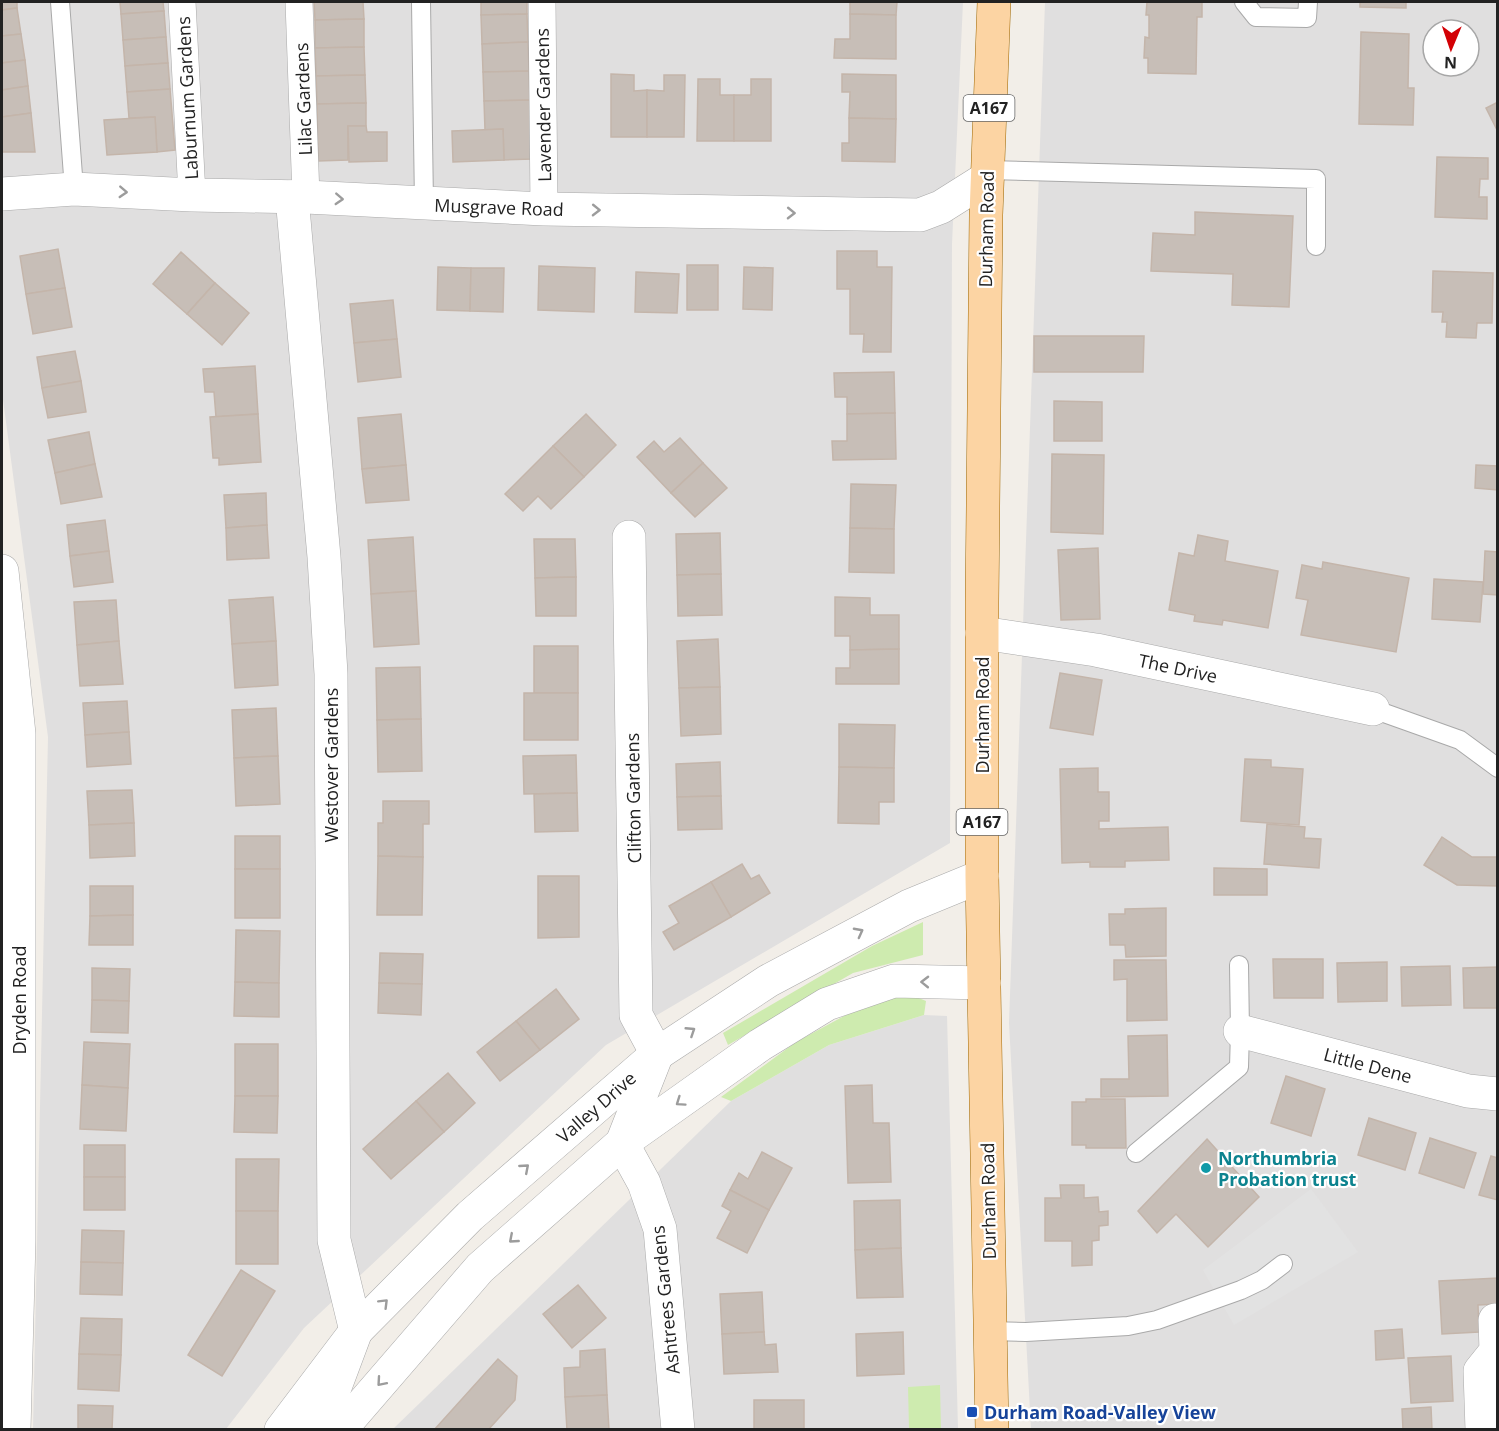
<svg xmlns="http://www.w3.org/2000/svg" width="1499" height="1431" font-family="'Open Sans',sans-serif">
<rect width="100%" height="100%" fill="#f2eee8"/>
<g fill="#e0dfdf" fill-rule="evenodd">
<polygon points="2,2 963,2 952,244 950,843 606,1045 304,1328 226,1429 33,1429 48,737 2,392"/>
<path d="M1045 2H1497V1429H1031L1009 1023ZM1433 30H1469V66H1433Z"/>
<polygon points="924,1015 947,1016 958,1429 392,1430 731,1101 829,1045"/>
</g>
<g fill="#ceebaf">
<polygon points="923,922 923,955 853,973 728,1045 723,1033 872,946"/>
<polygon points="909,994 926,1001 924,1015 829,1045 731,1101 721,1097 796,1042 857,1009"/>
<polygon points="940,1385 941,1429 909,1429 908,1387"/>
</g>
<polygon fill="#e2e2e2" points="1311,1189 1358,1252 1234,1325 1203,1270"/>
<g fill="#c7beb7" stroke="#c4b5aa" stroke-width="1.5">
<polygon points="2,2 17,2 17,8 2,10"/>
<polygon points="120,2 163,2 164,11 121,14"/>
<polygon points="314,2 363,2 364,19 315,20"/>
<polygon points="481,2 527,2 527,14 481,15"/>
<polygon points="850,2 897,2 896,15 850,14"/>
<polygon points="1147,2 1202,2 1202,17 1197,17 1196,74 1148,73 1148,58 1144,58 1145,37 1149,38 1149,15 1146,15"/>
<polygon points="1360,2 1406,2 1406,8 1360,7"/>
<polygon points="17,8 21,34 2,36 2,10"/>
<polygon points="164,11 166,37 123,40 121,14"/>
<polygon points="527,14 528,42 482,44 481,15"/>
<polygon points="850,14 896,15 896,59 834,58 835,39 850,39"/>
<polygon points="364,19 364,47 315,48 315,20"/>
<polygon points="1361,32 1409,34 1408,88 1414,88 1413,125 1359,124"/>
<polygon points="21,34 25,60 2,63 2,36"/>
<polygon points="166,37 168,63 125,66 123,40"/>
<polygon points="528,42 529,71 483,72 482,44"/>
<polygon points="364,47 365,75 316,76 315,48"/>
<polygon points="25,60 28,86 2,90 2,63"/>
<polygon points="168,63 170,89 127,92 125,66"/>
<polygon points="529,71 530,100 484,101 483,72"/>
<polygon points="611,74 634,75 634,91 647,90 647,137 611,137"/>
<polygon points="842,74 896,75 896,119 849,118 850,92 842,92"/>
<polygon points="365,75 366,103 317,104 316,76"/>
<polygon points="664,75 685,75 684,137 647,137 647,90 664,91"/>
<polygon points="698,79 720,79 720,95 734,95 734,141 697,141"/>
<polygon points="751,79 771,79 771,141 734,141 734,95 751,95"/>
<polygon points="28,86 31,113 2,117 2,90"/>
<polygon points="170,89 175,150 157,152 155,117 129,118 127,92"/>
<polygon points="530,100 532,159 504,160 503,129 485,130 484,101"/>
<polygon points="1498,102 1498,132 1486,108"/>
<polygon points="366,103 366,126 348,126 348,160 318,161 317,104"/>
<polygon points="31,113 35,152 2,152 2,117"/>
<polygon points="155,117 157,152 107,155 104,120"/>
<polygon points="849,118 896,119 895,162 842,161 842,143 849,143"/>
<polygon points="348,126 366,126 367,132 387,132 387,161 349,162"/>
<polygon points="503,129 504,160 453,162 452,131"/>
<polygon points="1437,157 1488,158 1488,179 1480,179 1479,197 1487,197 1487,219 1435,217"/>
<polygon points="1195,212 1293,216 1289,307 1232,305 1233,274 1151,271 1153,233 1195,235"/>
<polygon points="58,249 65,288 26,294 20,256"/>
<polygon points="837,251 877,251 877,267 892,267 891,352 863,352 864,334 850,334 850,289 837,289"/>
<polygon points="181,252 215,283 187,314 153,284"/>
<rect x="687" y="265" width="31" height="45"/>
<polygon points="539,266 595,268 594,312 538,310"/>
<polygon points="438,267 471,268 470,311 437,310"/>
<polygon points="744,267 773,268 772,310 743,309"/>
<polygon points="471,268 504,268 503,312 470,311"/>
<polygon points="1433,271 1493,273 1492,323 1477,323 1476,338 1446,337 1447,322 1442,322 1443,312 1432,312"/>
<polygon points="636,272 679,274 677,313 635,312"/>
<polygon points="215,283 249,313 222,345 187,314"/>
<polygon points="65,288 72,327 33,334 26,294"/>
<polygon points="393,300 397,339 354,343 350,304"/>
<polygon points="1034,336 1144,336 1143,372 1034,372"/>
<polygon points="397,339 401,377 358,382 354,343"/>
<polygon points="75,351 81,381 42,388 37,357"/>
<polygon points="255,366 258,414 216,417 214,392 205,392 203,369"/>
<polygon points="894,372 895,413 847,414 847,397 835,397 834,373"/>
<polygon points="81,381 86,412 48,418 42,388"/>
<polygon points="1054,401 1102,402 1102,441 1054,441"/>
<polygon points="895,413 896,459 833,460 832,441 847,441 847,414"/>
<polygon points="258,414 261,462 219,465 219,458 213,458 210,417"/>
<polygon points="401,414 406,465 362,469 358,418"/>
<polygon points="586,414 616,445 584,477 553,446"/>
<polygon points="89,432 95,464 55,473 48,440"/>
<polygon points="680,438 703,463 671,493 637,457 654,441 664,452"/>
<polygon points="553,446 584,477 551,509 538,496 523,511 505,494"/>
<polygon points="1052,454 1104,455 1103,534 1051,532"/>
<polygon points="703,463 727,488 695,517 671,493"/>
<polygon points="95,464 102,497 61,504 55,473"/>
<polygon points="406,465 409,500 366,503 362,469"/>
<polygon points="1476,465 1498,466 1498,490 1475,488"/>
<polygon points="851,484 896,485 894,529 850,528"/>
<polygon points="266,493 267,525 226,528 224,495"/>
<polygon points="105,520 109,551 70,556 67,525"/>
<polygon points="267,525 269,558 227,560 226,528"/>
<polygon points="850,528 894,529 894,573 849,572"/>
<polygon points="720,533 721,574 677,575 676,534"/>
<polygon points="1198,535 1228,541 1225,561 1278,571 1268,628 1223,620 1222,625 1194,621 1195,615 1169,610 1179,553 1194,556"/>
<polygon points="413,537 416,591 371,594 368,540"/>
<polygon points="534,539 575,539 576,577 535,578"/>
<polygon points="1098,548 1100,619 1061,620 1058,550"/>
<polygon points="109,551 113,582 74,587 70,556"/>
<polygon points="1485,551 1498,552 1498,595 1483,594"/>
<polygon points="1323,562 1409,578 1396,652 1301,635 1308,600 1296,598 1302,565 1322,569"/>
<polygon points="721,574 722,615 678,616 677,575"/>
<polygon points="576,577 576,616 536,616 535,578"/>
<polygon points="1434,579 1483,582 1480,622 1432,619"/>
<polygon points="416,591 419,644 374,647 371,594"/>
<polygon points="273,597 276,641 232,644 229,600"/>
<polygon points="835,597 870,598 870,615 899,615 899,649 850,650 850,636 835,636"/>
<polygon points="116,600 119,641 77,645 74,602"/>
<polygon points="718,639 720,687 679,688 677,641"/>
<polygon points="119,641 123,684 80,686 77,645"/>
<polygon points="276,641 278,685 235,688 232,644"/>
<rect x="534" y="646" width="44" height="47"/>
<polygon points="899,649 899,684 836,684 836,668 850,668 850,650"/>
<polygon points="420,667 421,719 377,720 376,668"/>
<polygon points="1060,673 1102,680 1093,735 1050,728"/>
<polygon points="720,687 721,734 681,736 679,688"/>
<rect x="524" y="693" width="54" height="47"/>
<polygon points="127,701 129,732 85,735 83,703"/>
<polygon points="276,708 278,756 234,758 232,710"/>
<polygon points="421,719 422,771 378,772 377,720"/>
<polygon points="839,724 895,725 894,768 839,767"/>
<polygon points="129,732 131,764 87,767 85,735"/>
<polygon points="576,755 577,793 524,794 523,756"/>
<polygon points="278,756 280,804 236,806 234,758"/>
<polygon points="1245,759 1271,760 1271,767 1303,769 1299,825 1241,821"/>
<polygon points="720,762 721,796 677,797 676,764"/>
<polygon points="839,767 894,768 894,802 879,802 879,824 838,823"/>
<polygon points="1098,768 1098,792 1109,792 1109,821 1099,821 1099,829 1168,827 1169,860 1125,861 1125,867 1090,867 1090,862 1062,863 1060,769"/>
<polygon points="132,790 134,823 89,825 87,791"/>
<polygon points="577,793 578,831 535,832 534,794"/>
<polygon points="721,796 722,829 678,830 677,797"/>
<polygon points="383,801 429,801 429,824 423,824 423,857 378,856 378,823 383,823"/>
<polygon points="134,823 135,856 90,858 89,825"/>
<polygon points="1267,824 1305,827 1304,838 1321,839 1319,868 1264,864"/>
<rect x="235" y="836" width="45" height="33"/>
<polygon points="1442,837 1472,857 1498,857 1498,886 1457,885 1424,865"/>
<polygon points="378,856 423,857 422,915 377,915"/>
<polygon points="742,864 751,879 759,875 770,893 731,917 711,882"/>
<polygon points="1214,868 1267,869 1267,895 1214,895"/>
<rect x="235" y="869" width="45" height="49"/>
<polygon points="538,876 579,876 579,937 538,938"/>
<polygon points="711,882 731,917 674,950 663,932 679,923 669,906"/>
<polygon points="90,886 133,886 133,915 90,916"/>
<polygon points="1166,908 1166,956 1126,957 1125,945 1110,945 1109,914 1125,914 1125,909"/>
<polygon points="133,915 133,945 89,945 90,916"/>
<polygon points="236,930 280,931 279,983 235,982"/>
<polygon points="380,953 423,954 422,984 379,983"/>
<polygon points="1273,959 1323,959 1323,998 1274,998"/>
<polygon points="1114,960 1166,960 1167,1020 1127,1021 1127,979 1114,980"/>
<polygon points="1387,962 1387,1001 1338,1002 1337,963"/>
<polygon points="1450,966 1451,1005 1402,1006 1401,967"/>
<polygon points="1498,967 1498,1008 1464,1008 1463,968"/>
<polygon points="92,968 130,969 129,1001 92,1000"/>
<polygon points="235,982 279,983 279,1017 234,1016"/>
<polygon points="379,983 422,984 421,1015 378,1013"/>
<polygon points="556,989 579,1019 540,1050 516,1021"/>
<polygon points="92,1000 129,1001 128,1033 91,1032"/>
<polygon points="516,1021 540,1050 500,1081 477,1052"/>
<polygon points="1167,1035 1168,1096 1101,1097 1101,1079 1129,1079 1128,1036"/>
<polygon points="84,1042 130,1044 128,1088 82,1085"/>
<rect x="235" y="1044" width="43" height="52"/>
<polygon points="448,1073 475,1103 444,1132 416,1101"/>
<polygon points="1286,1076 1325,1089 1311,1136 1271,1123"/>
<polygon points="82,1085 128,1088 126,1131 80,1129"/>
<polygon points="872,1085 873,1123 889,1123 891,1182 848,1183 845,1086"/>
<polygon points="235,1096 278,1096 277,1133 234,1132"/>
<polygon points="1086,1099 1125,1099 1126,1148 1086,1148 1086,1145 1072,1145 1072,1102 1086,1102"/>
<polygon points="416,1101 444,1132 391,1179 363,1149"/>
<polygon points="1369,1118 1416,1133 1405,1170 1358,1155"/>
<polygon points="1430,1138 1476,1153 1464,1188 1419,1173"/>
<polygon points="1207,1139 1259,1197 1208,1247 1176,1214 1157,1233 1138,1211"/>
<rect x="84" y="1145" width="41" height="32"/>
<polygon points="762,1152 792,1168 769,1210 730,1190 739,1173 748,1179"/>
<polygon points="1491,1156 1498,1158 1498,1200 1479,1195"/>
<polygon points="236,1159 279,1159 278,1211 236,1211"/>
<rect x="84" y="1177" width="41" height="33"/>
<polygon points="1060,1185 1084,1185 1084,1198 1098,1197 1099,1212 1108,1211 1108,1225 1099,1226 1099,1240 1092,1241 1092,1265 1072,1266 1072,1241 1045,1241 1045,1198 1061,1198"/>
<polygon points="730,1190 769,1210 747,1253 717,1238 731,1211 722,1206"/>
<polygon points="900,1200 901,1248 855,1250 854,1201"/>
<rect x="236" y="1211" width="42" height="53"/>
<polygon points="82,1230 124,1231 123,1263 81,1262"/>
<polygon points="901,1248 903,1297 857,1298 855,1250"/>
<polygon points="81,1262 123,1263 122,1295 80,1294"/>
<polygon points="241,1270 275,1291 222,1376 188,1355"/>
<polygon points="1498,1278 1498,1304 1478,1305 1479,1332 1442,1334 1439,1281"/>
<polygon points="578,1285 606,1318 572,1348 543,1314"/>
<polygon points="762,1292 764,1332 722,1334 720,1294"/>
<polygon points="81,1318 122,1319 121,1355 79,1354"/>
<polygon points="1402,1329 1404,1358 1376,1360 1375,1331"/>
<polygon points="764,1332 765,1345 776,1344 778,1372 724,1374 722,1334"/>
<polygon points="903,1332 904,1374 857,1376 856,1334"/>
<polygon points="605,1349 607,1395 565,1397 564,1368 580,1367 580,1351"/>
<polygon points="79,1354 121,1355 119,1391 78,1389"/>
<polygon points="1451,1356 1453,1401 1411,1403 1408,1358"/>
<polygon points="498,1359 517,1376 515,1400 488,1430 434,1430"/>
<polygon points="607,1395 609,1430 567,1430 565,1397"/>
<rect x="754" y="1400" width="50" height="30"/>
<polygon points="78,1405 113,1406 112,1430 78,1430"/>
<polygon points="1431,1407 1432,1430 1403,1430 1402,1409"/>
</g>
<g fill="none" stroke-linecap="round" stroke-linejoin="round">
<g stroke="#a9a9a9" stroke-width="20">
<g id="service">
<polyline points="60,2 74,189"/>
<polyline points="421,2 424,204"/>
<polyline points="1244,2 1256,17 1307,18 1308,2"/>
<polyline points="987,170 1316,179 1316,246"/>
<polyline points="1373,709 1460,740 1498,768"/>
<polyline points="1136,1153 1239,1067 1240,1031 1239,965"/>
<polyline points="990,1331 1026,1332 1128,1326 1157,1320 1241,1290 1262,1280 1283,1264"/>
</g>
</g>
<g stroke="#a9a9a9" stroke-width="28">
<g id="pedestrian">
<polyline points="182,2 192,195"/>
<polyline points="299,2 306,197"/>
<polyline points="542,2 544,209"/>
</g>
</g>
<g stroke="#a9a9a9" stroke-width="34">
<g id="minor">
<polyline points="2,194 74,189 192,195 306,197 544,209 920,215 941,207 987,178"/>
<polyline points="292,197 324,557 331,674 334,1240 356,1331 319,1430"/>
<polyline points="629,537 636,1015 657,1054 622,1143 644,1183 660,1229 678,1430"/>
<polyline points="982,633 1096,650 1373,709"/>
<polyline points="1240,1031 1468,1091 1498,1094"/>
<polyline points="1482,1430 1480,1371 1496,1351 1495,1320"/>
</g>
</g>
<g stroke="#a9a9a9" stroke-width="34">
<g id="tertiary">
<polyline points="2,571 19,734 19,1240 14,1430"/>
<polyline points="281,1430 356,1331 470,1216 657,1054 768,981 909,906 982,876"/>
<polyline points="340,1430 480,1268 622,1143 760,1045 827,1004 894,981 984,983"/>
</g>
</g>
<g stroke="#9f6700" stroke-width="34">
<polyline id="primary" points="992,1430 982,876 982,603 986,215 994,2"/>
</g>
<use href="#service" stroke="#fff" stroke-width="18"/>
<use href="#pedestrian" stroke="#fff" stroke-width="27"/>
<use href="#minor" stroke="#fff" stroke-width="33"/>
<use href="#tertiary" stroke="#fff" stroke-width="33"/>
<use href="#primary" stroke="#fcd4a3" stroke-width="33"/>
</g>
<defs><path id="oneway-chevron" d="M-2-3.5L2.5 0L-2 3.5" fill="none" stroke-width="1.6" stroke-linecap="round" stroke-linejoin="round" transform="scale(1.5)"/></defs>
<g stroke="#9c9c9c">
<use href="#oneway-chevron" transform="translate(123 192) rotate(3)"/>
<use href="#oneway-chevron" transform="translate(339 199) rotate(3)"/>
<use href="#oneway-chevron" transform="translate(596 210) rotate(1)"/>
<use href="#oneway-chevron" transform="translate(791 213) rotate(1)"/>
<use href="#oneway-chevron" transform="translate(859 932) rotate(-28)"/>
<use href="#oneway-chevron" transform="translate(925 982) rotate(-179)"/>
<use href="#oneway-chevron" transform="translate(691 1031) rotate(-33)"/>
<use href="#oneway-chevron" transform="translate(680 1102) rotate(145)"/>
<use href="#oneway-chevron" transform="translate(525 1168) rotate(-41)"/>
<use href="#oneway-chevron" transform="translate(513 1239) rotate(139)"/>
<use href="#oneway-chevron" transform="translate(384 1303) rotate(-45)"/>
<use href="#oneway-chevron" transform="translate(381 1382) rotate(131)"/>
</g>
<circle fill="#0f9aa8" stroke="#fff" stroke-width="2" cx="1206" cy="1168" r="6"/>
<rect fill="#1a4fb4" stroke="#fff" stroke-width="2" x="966" y="1406" width="12" height="12" rx="3"/>
<g text-anchor="middle" dominant-baseline="central" stroke-width="4.5" stroke-linejoin="round" paint-order="stroke">
<g fill="#fff" stroke="#646464" stroke-width="1.5">
<rect x="963.5" y="95" width="51" height="26" rx="4.5"/>
<rect x="956.5" y="809" width="51" height="26" rx="4.5"/>
</g>
<g font-size="16" font-weight="bold" fill="#222">
<text x="989" y="108">A167</text>
<text x="982" y="822">A167</text>
</g>
<g font-size="18" fill="#222" stroke="#fff">
<text transform="translate(187 98) rotate(-93)">Laburnum Gardens</text>
<text transform="translate(303 99) rotate(-92)">Lilac Gardens</text>
<text transform="translate(543 105) rotate(-91)">Lavender Gardens</text>
<text transform="translate(499 207) rotate(2)">Musgrave Road</text>
<text transform="translate(986 229) rotate(-89)">Durham Road</text>
<text transform="translate(1178 668) rotate(12)">The Drive</text>
<text transform="translate(982 715) rotate(-90)">Durham Road</text>
<text transform="translate(331 765) rotate(-90)">Westover Gardens</text>
<text transform="translate(633 798) rotate(-91)">Clifton Gardens</text>
<text transform="translate(19 1000) rotate(-90)">Dryden Road</text>
<text transform="translate(1368 1065) rotate(15)">Little Dene</text>
<text transform="translate(596 1107) rotate(-41)">Valley Drive</text>
<text transform="translate(988 1201) rotate(-91)">Durham Road</text>
<text transform="translate(665 1300) rotate(-96)">Ashtrees Gardens</text>
</g>
<g font-size="18" font-weight="bold" fill="#0d838f" stroke="#fff" text-anchor="start">
<text x="1218" y="1158">Northumbria<tspan x="1218" dy="21">Probation trust</tspan></text>
</g>
<g font-size="18" font-weight="bold" fill="#164399" stroke="#fff" text-anchor="start">
<text x="984" y="1412">Durham Road-Valley View</text>
</g>
</g>
<rect width="1499" height="1431" fill="none" stroke="#222222" stroke-width="6"/>
<g transform="translate(1451 48) rotate(182)"><circle r="28" fill="#ffffff" stroke="#a7a7a7" stroke-width="1.5"/>
<path d="M0-4.5L10 22L0 15L-10 22Z" fill="#d30005"/>
<text y="-9" font-size="16" font-weight="bold" text-anchor="middle" fill="#222222">N</text>
</g>
</svg>
